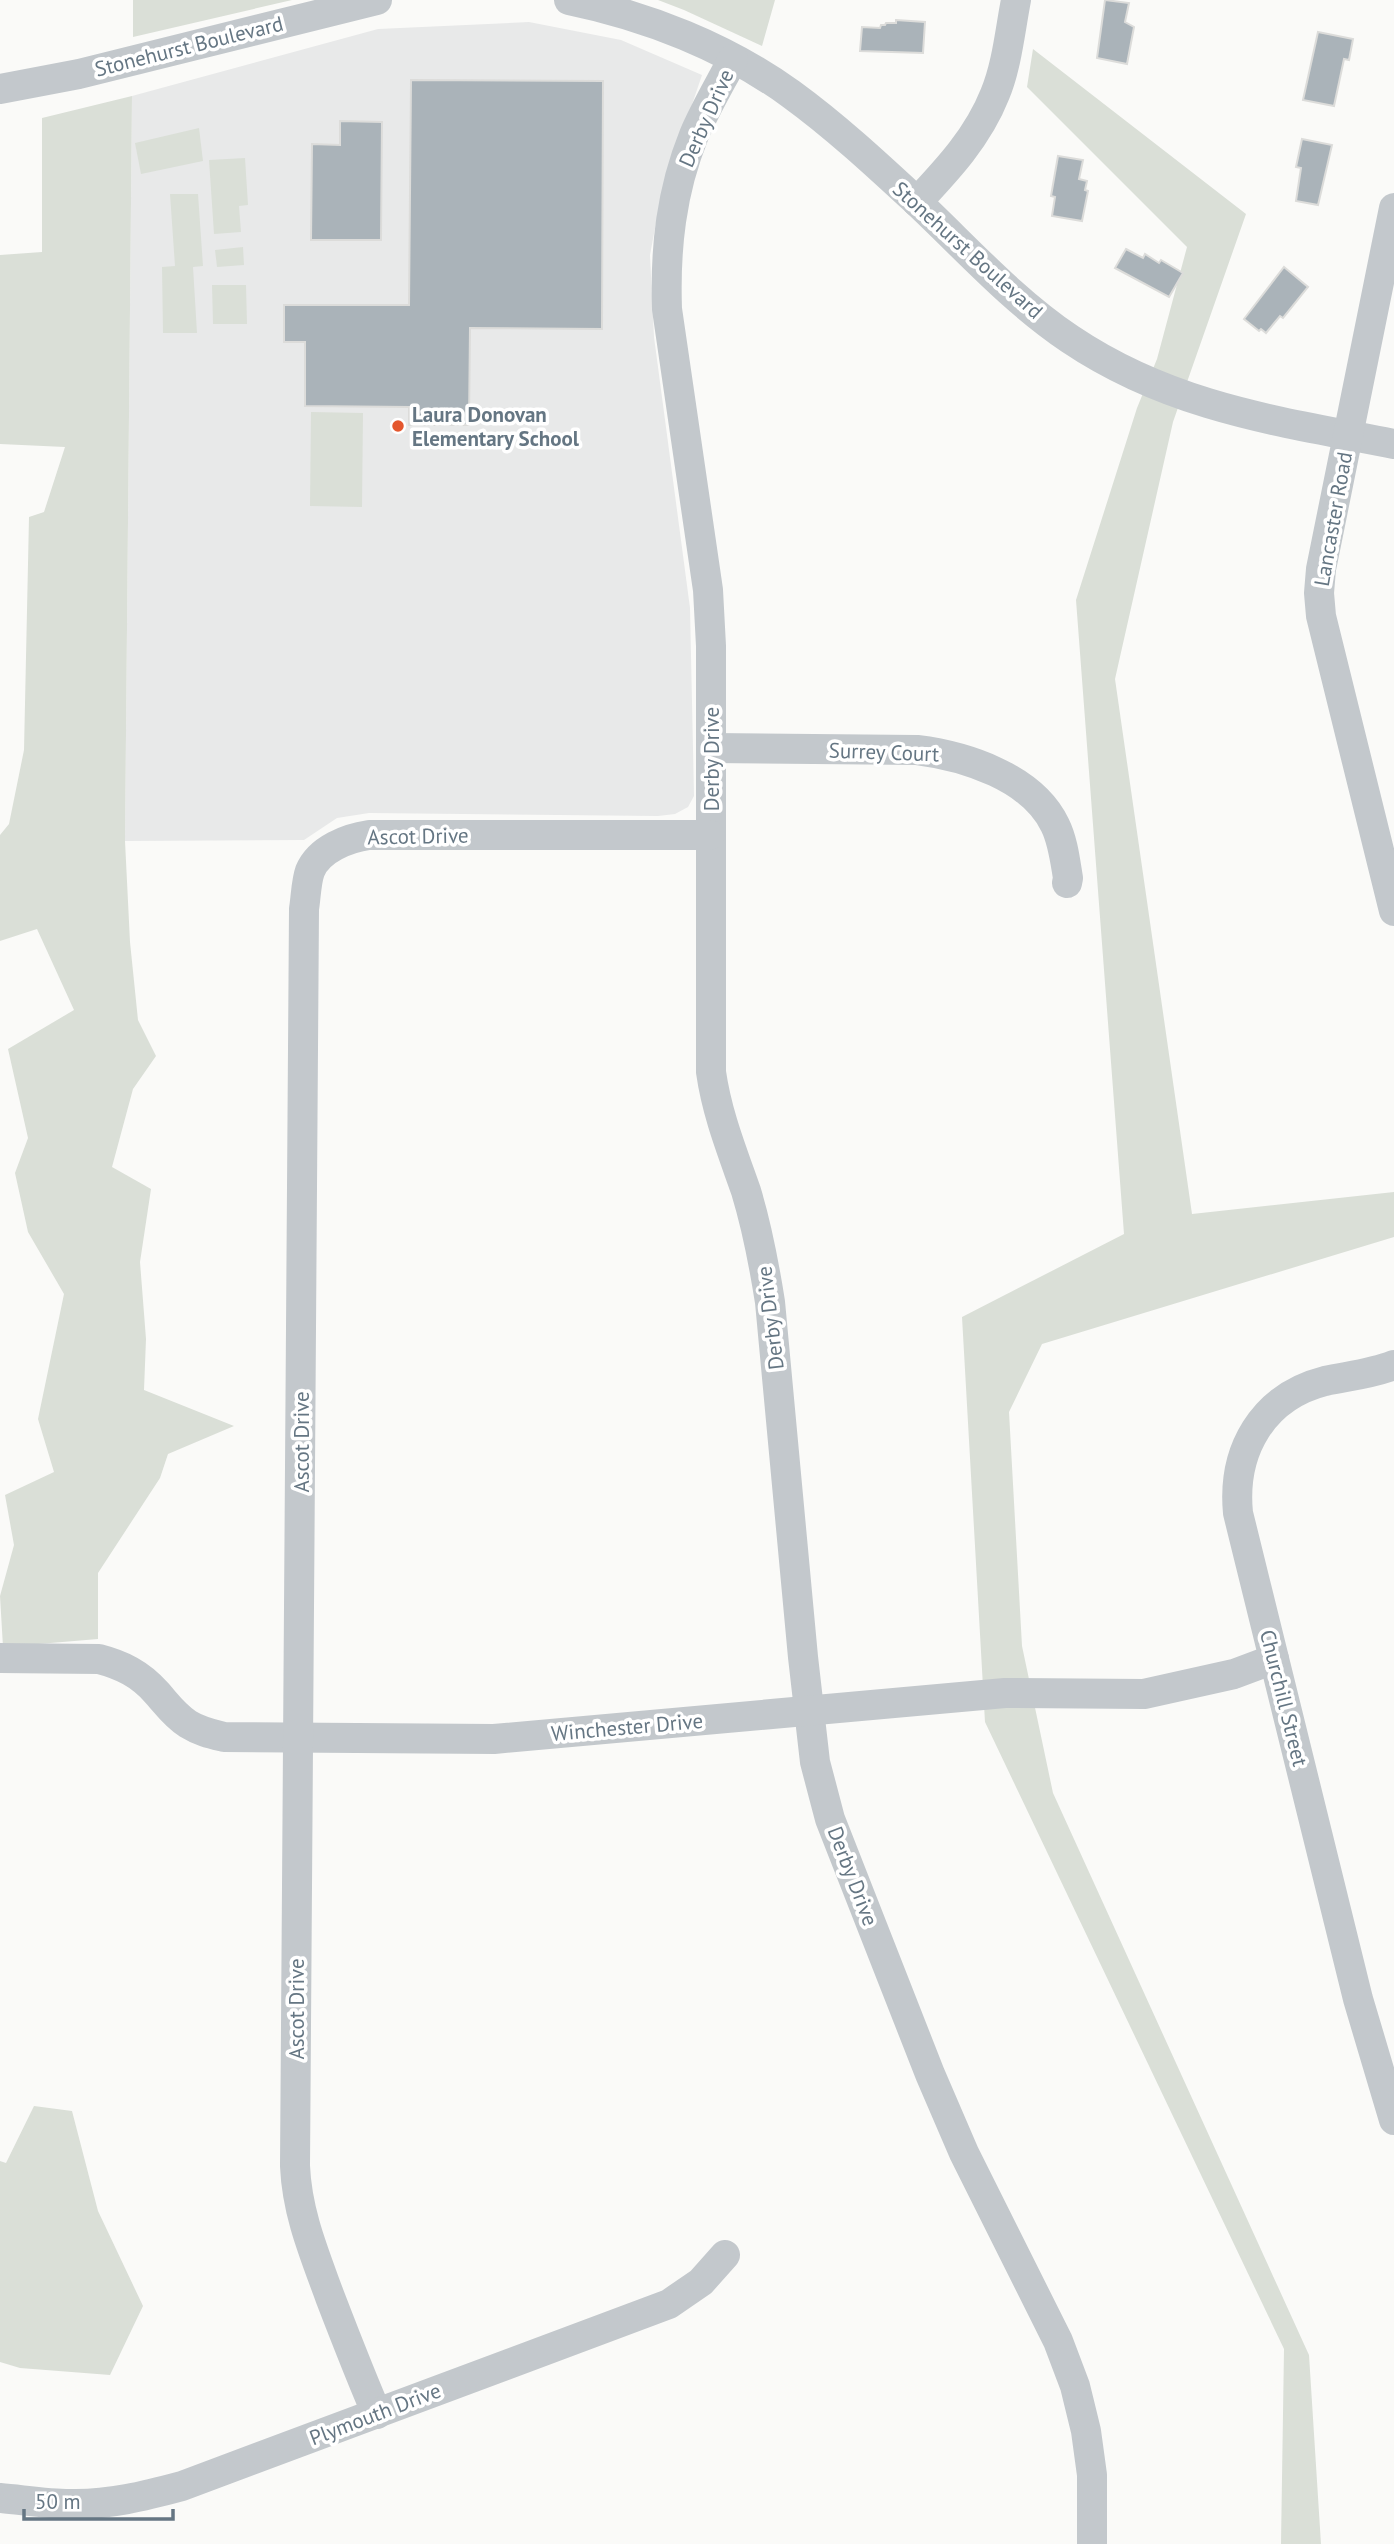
<svg xmlns="http://www.w3.org/2000/svg" width="1394" height="2544" font-family="'PT Sans',sans-serif">
<rect width="100%" height="100%" fill="#fafaf8"/>
<polygon fill="#e8e9e9" points="529,22 621,40 702,75 661,196 650,255 654,337 690,608 694,796 688,807 675,814 658,816 369,813 337,818 304,840 125,841 132,96 378,29"/>
<g fill="#dadfd7">
<polygon points="133,0 292,0 133,37"/>
<polygon points="658,0 775,0 762,46 684,10"/>
<polygon points="1033,49 1246,214 1173,422 1115,679 1192,1214 1394,1192 1394,1237 1042,1344 1009,1412 1022,1646 1053,1793 1309,2355 1321,2544 1281,2544 1284,2349 985,1722 962,1317 1124,1234 1076,600 1137,408 1157,359 1187,247 1027,87"/>
<polygon points="132,96 125,841 130,942 138,1020 156,1056 133,1089 112,1167 151,1189 140,1262 146,1339 144,1390 234,1426 168,1454 160,1478 98,1573 98,1639 3,1647 0,1596 14,1545 5,1495 54,1472 38,1419 64,1294 28,1232 15,1173 28,1138 8,1049 74,1010 37,929 0,941 0,835 9,824 24,750 29,517 44,512 65,447 0,444 0,255 42,252 42,118"/>
<polygon points="199,128 203,161 141,174 135,143"/>
<polygon points="245,158 248,205 239,206 241,232 214,234 209,160"/>
<polygon points="170,194 198,194 203,266 193,267 197,333 163,333 162,267 175,266"/>
<polygon points="243,247 244,265 217,267 215,250"/>
<polygon points="212,285 246,285 247,324 213,324"/>
<polygon points="311,412 363,413 362,507 310,506"/>
<polygon points="34,2106 72,2111 98,2211 143,2306 110,2375 20,2368 0,2362 0,2161 6,2163"/>
</g>
<g fill="#aab3b9" stroke="#dcdcda" stroke-width="2">
<polygon points="1105,0 1129,3 1125,22 1134,27 1127,64 1097,58"/>
<polygon points="896,20 925,22 923,53 860,51 862,27 880,28 881,25 885,25 886,23 896,23"/>
<polygon points="1318,32 1353,39 1349,60 1344,59 1334,106 1303,100"/>
<polygon points="411,80 603,81 602,329 470,328 469,425 409,425 409,407 305,406 305,342 284,342 284,305 409,305"/>
<polygon points="340,121 382,122 381,240 311,240 312,144 340,145"/>
<polygon points="1302,139 1332,145 1318,205 1296,201 1301,168 1296,167"/>
<polygon points="1058,156 1083,160 1079,179 1087,181 1085,190 1088,191 1082,221 1052,216 1055,197 1051,196"/>
<polygon points="1126,249 1143,258 1145,254 1159,263 1161,260 1183,273 1169,297 1115,268"/>
<polygon points="1284,267 1308,287 1283,318 1280,316 1266,333 1261,329 1259,331 1244,319"/>
</g>
<g fill="none" stroke-linecap="round" stroke-linejoin="round">
<g stroke="#c3c8cc" stroke-width="30">
<path d="M569 0C647 16 726 47 791 94 835 126 876 164 916 201 966 248 1012 300 1070 339 1171 407 1277 421 1394 444"/>
<path d="M733 59C720 84 705 109 694 135 671 192 665 248 667 309L708 590 711 646V1072C717 1114 732 1151 746 1191 757 1227 764 1264 770 1302L803 1657 815 1762 830 1819 930 2074 964 2153 1058 2341 1075 2386 1086 2431 1092 2475V2544"/>
<polyline points="0,89 79,74 377,0"/>
<path d="M917 202C948 169 978 137 995 94 1007 65 1010 31 1016 0"/>
<polyline points="1394,208 1321,569 1319,593 1321,616 1394,911"/>
<path d="M711 748 917 750C965 756 1032 777 1055 825 1063 841 1065 860 1068 878L1067 883"/>
<path d="M1394 1365C1372 1374 1348 1376 1325 1381 1262 1397 1232 1451 1238 1513L1358 1999 1394 2120"/>
<path d="M0 1658 99 1659C122 1665 140 1674 156 1692 166 1703 174 1715 188 1724 199 1731 212 1734 224 1737L494 1739 1005 1693 1144 1694 1234 1674 1274 1659"/>
<path d="M377 2414C360 2375 345 2336 330 2297 314 2253 297 2213 295 2166L304 909C306 897 306 882 310 871 319 849 348 838 369 835H710"/>
<path d="M0 2498C23 2500 47 2504 70 2504 109 2505 145 2496 182 2486L669 2304 701 2282 725 2255"/>
</g>
</g>
<circle fill="#e4572e" stroke="#fff" stroke-width="2.5" cx="398" cy="426" r="7"/>
<g text-anchor="middle" dominant-baseline="central" stroke-width="7" stroke-linejoin="round" paint-order="stroke">
<g font-size="21" fill="#657683" stroke="#fff">
<text transform="translate(189 46) rotate(-14)">Stonehurst Boulevard</text>
<text transform="translate(706 118) rotate(-66)">Derby Drive</text>
<text transform="translate(968 250) rotate(42)">Stonehurst Boulevard</text>
<text transform="translate(1333 519) rotate(-80)">Lancaster Road</text>
<text transform="translate(884 752) rotate(2)">Surrey Court</text>
<text transform="translate(711 759) rotate(-90)">Derby Drive</text>
<text transform="translate(418 836) rotate(-1)">Ascot Drive</text>
<text transform="translate(770 1318) rotate(-97)">Derby Drive</text>
<text transform="translate(301 1442) rotate(-90)">Ascot Drive</text>
<text transform="translate(1284 1698) rotate(76)">Churchill Street</text>
<text transform="translate(627 1727) rotate(-5)">Winchester Drive</text>
<text transform="translate(853 1876) rotate(69)">Derby Drive</text>
<text transform="translate(296 2009) rotate(-90)">Ascot Drive</text>
<text transform="translate(375 2414) rotate(-21)">Plymouth Drive</text>
</g>
<g font-size="21" font-weight="bold" fill="#657683" stroke="#fff" text-anchor="start">
<text x="412" y="414">Laura Donovan<tspan x="412" dy="24">Elementary School</tspan></text>
</g>
</g>
<path d="M24 2509v10h149v-10" fill="none" stroke="#657683" stroke-width="3.5"/>
<text x="35" y="2509" font-size="21" fill="#657683" stroke="#ffffff" stroke-width="5" paint-order="stroke">50 m</text>
</svg>
